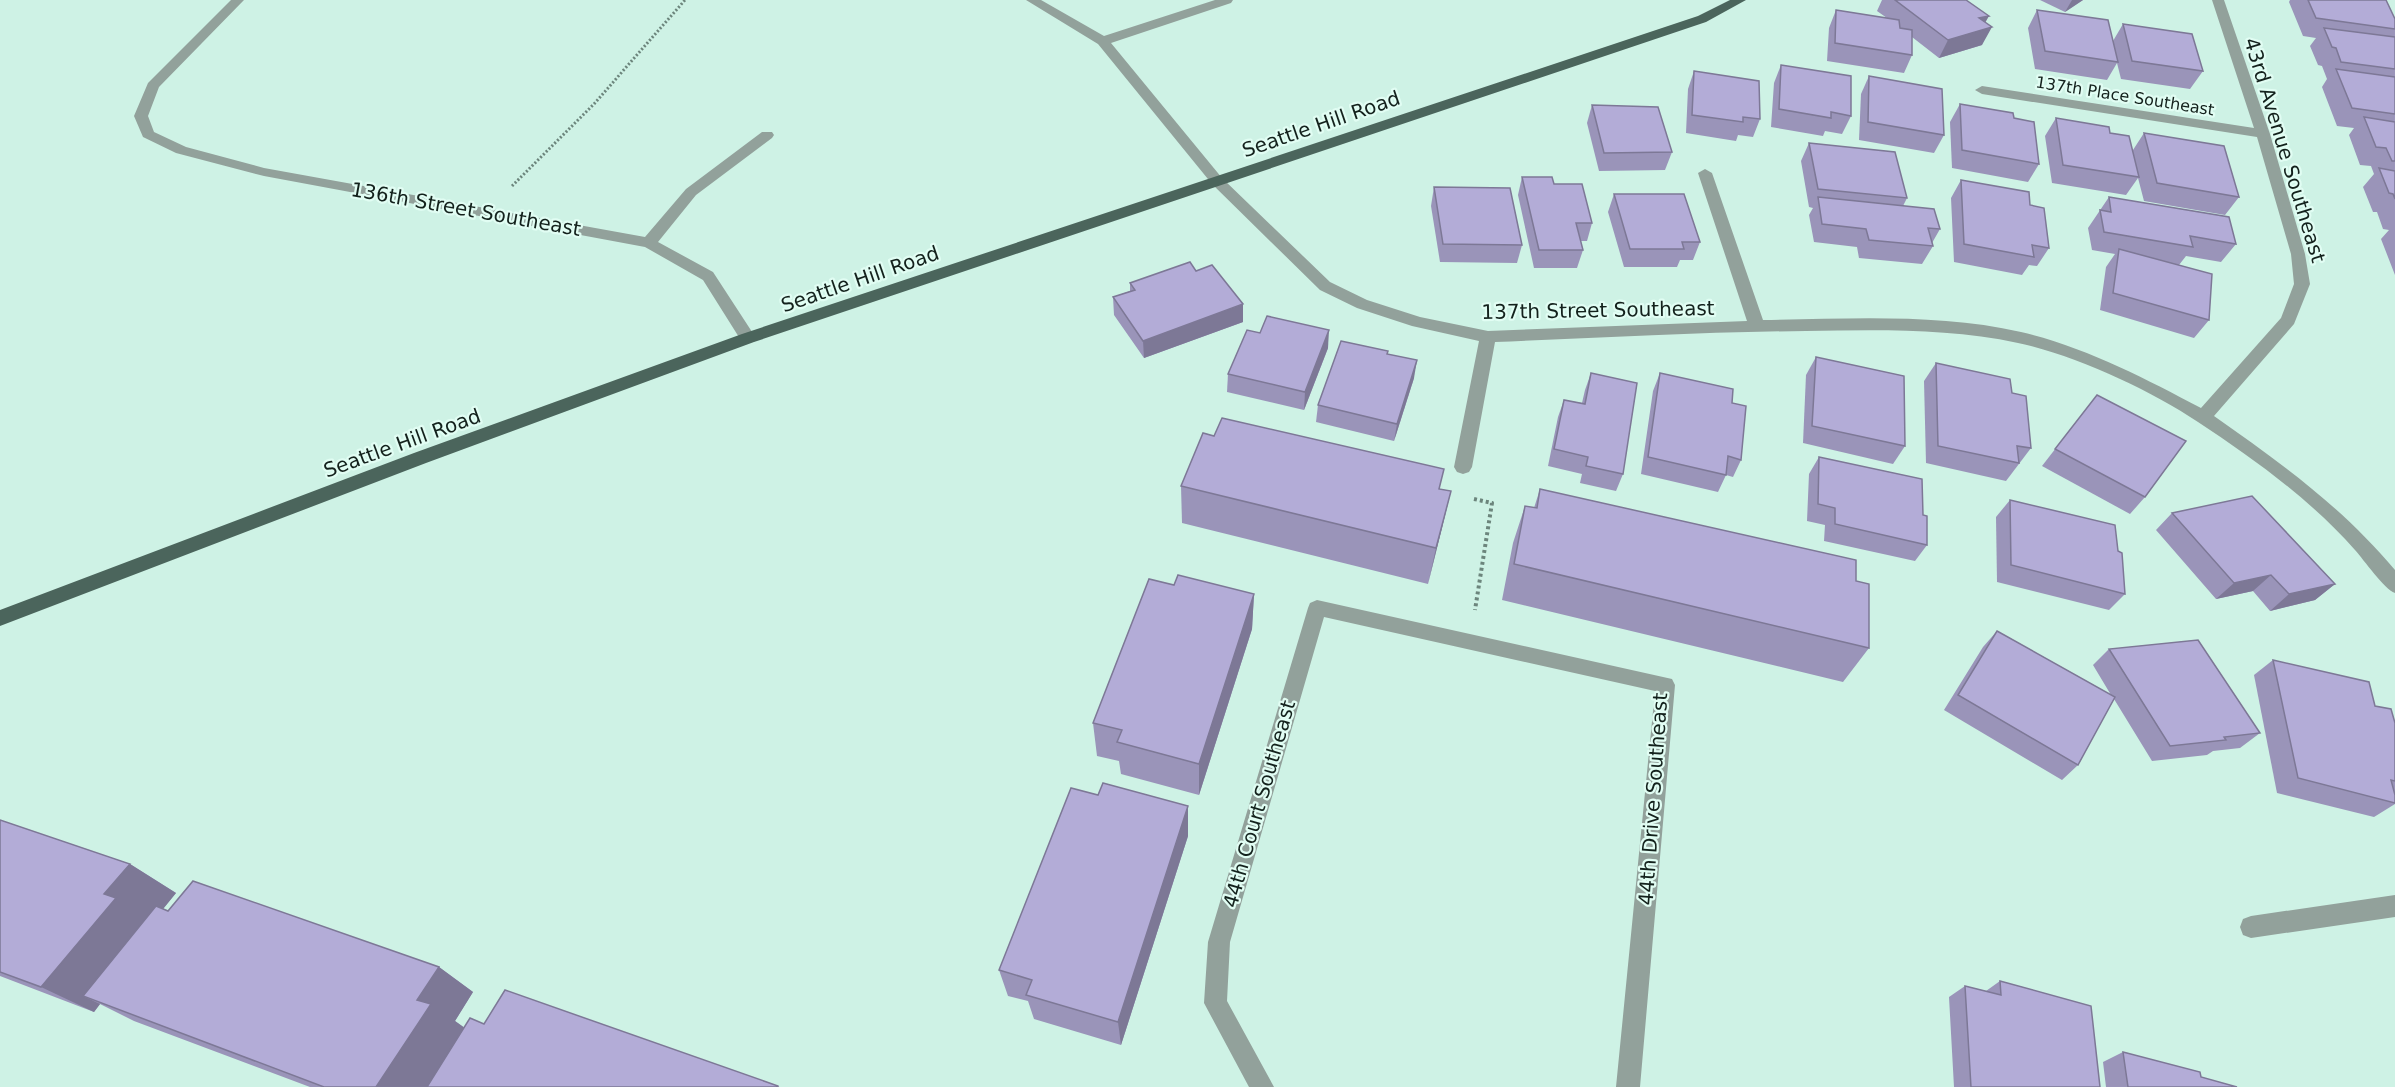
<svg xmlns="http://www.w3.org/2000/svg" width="2395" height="1087" font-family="'DejaVu Sans',sans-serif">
<rect width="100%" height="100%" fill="#cef2e5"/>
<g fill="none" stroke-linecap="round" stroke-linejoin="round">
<polyline stroke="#6c857c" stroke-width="3" stroke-dasharray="2 2" stroke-linecap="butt" points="512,186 594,104 685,0"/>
<polyline stroke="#6c857c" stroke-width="4" stroke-dasharray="3 3" stroke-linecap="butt" points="1474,499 1492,503 1475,610"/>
<g fill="#92a19b" fill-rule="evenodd">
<polygon points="231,0 244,0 159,87 148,116 154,132 186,147 264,168 645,237 686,189 762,132 772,132 774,135 772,138 696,195 658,242 713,272 756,338 754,342 742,342 703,280 645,247 264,176 176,153 143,137 134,116 148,83"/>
<path d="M1026 0H1041L1104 36 1215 0H1233L1231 3 1111 43 1222 178 1330 282 1367 300 1420 317 1488 331 1747 321 1698 173 1705 169 1712 173 1763 320C1848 319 1937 313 2021 332 2085 347 2144 378 2201 408L2281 318 2294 284 2291 254 2257 137 1982 94 1975 90 1982 86 2254 128 2212 0H2224L2270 134 2305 254 2310 284 2294 324 2214 416C2281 463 2341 506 2395 570V593C2384 589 2364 560 2355 550 2311 500 2254 459 2198 422 2150 390 2075 355 2018 343 1948 328 1877 330 1806 331 1702 332 1599 338 1495 342L1472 467 1469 472 1463 474 1457 472 1454 467 1479 341 1412 326 1357 308 1320 290 1212 184 1098 44Z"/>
<polygon points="1317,600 1672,679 1675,685 1640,1087 1616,1087 1655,691 1324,617 1230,942 1227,1001 1274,1087 1249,1087 1204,1003 1208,942 1308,608 1310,603"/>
<polygon points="2395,895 2395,917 2251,938 2243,935 2240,927 2243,919 2251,916"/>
</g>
<polygon fill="#4b655c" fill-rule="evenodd" points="1730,0 1746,0 1706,22 754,342 426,463 0,626 0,610 414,453 742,334 1698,16"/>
</g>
<g fill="#9a94b9">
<polygon points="1882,0 1966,0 1985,22 1982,45 1939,58 1912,37 1912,55 1904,73 1827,61 1829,28 1836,10 1887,18 1877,11"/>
<polygon points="2040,0 2083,0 2065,12"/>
<polygon points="2290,0 2386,0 2395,19 2395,275 2381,239 2389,230 2383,229 2377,212 2373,212 2363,187 2374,174 2371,166 2360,165 2349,135 2354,128 2337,126 2322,87 2327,79 2322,66 2318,65 2310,46 2316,38 2303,36 2289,2"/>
<polygon points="2037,10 2113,41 2123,24 2203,71 2190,89 2121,79 2117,63 2107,80 2035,69 2028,28"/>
<polygon points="1781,65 1851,116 1842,134 1825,131 1823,136 1771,127 1774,83"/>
<polygon points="1694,71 1760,119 1753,137 1738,135 1736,141 1686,133 1688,89"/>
<polygon points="1869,76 1944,135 1934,153 1859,140 1861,94"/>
<polygon points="1960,104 2014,118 2039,164 2028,182 1952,168 1950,122"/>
<polygon points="1592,105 1672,152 1665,170 1599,171 1587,123"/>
<polygon points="2056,118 2110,133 2133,150 2144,133 2239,197 2225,215 2144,201 2138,178 2126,195 2052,183 2045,136"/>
<polygon points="1809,143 1907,198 1903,206 1940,229 1932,243 1933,246 1922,264 1859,258 1857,247 1814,242 1809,215 1813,208 1809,207 1801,161"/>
<polygon points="1522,177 1592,223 1587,241 1580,241 1583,250 1577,268 1534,268 1518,195"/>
<polygon points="1961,180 2030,205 2049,248 2037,266 2029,265 2022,275 1954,262 1951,198"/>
<polygon points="1434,187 1522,245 1517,263 1440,262 1431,206"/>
<polygon points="1614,194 1700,242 1693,260 1680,260 1677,267 1624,267 1608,212"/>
<polygon points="2109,197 2236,244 2221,262 2186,256 2179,265 2209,320 2194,338 2100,310 2106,267 2115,254 2092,250 2088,228"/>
<polygon points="1196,271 1243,322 1144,358 1114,315 1113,297 1130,291 1130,283"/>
<polygon points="1328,348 1304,410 1227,392 1228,374"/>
<polygon points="1387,354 1414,378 1394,441 1316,422 1318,405"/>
<polygon points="1816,357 1905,446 1893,464 1803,443 1806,375"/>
<polygon points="1936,363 2012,393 2031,448 2006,481 1926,463 1924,381"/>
<polygon points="1591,373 1623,474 1616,491 1580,483 1582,474 1548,466 1558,417 1564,400 1582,403 1585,390"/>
<polygon points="1660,373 1732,403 1741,460 1733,477 1726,475 1718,492 1641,474 1653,391"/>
<polygon points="2097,395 2145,497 2130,514 2042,466"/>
<polygon points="1819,457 1923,515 1927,545 1915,561 1824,541 1825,525 1807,521 1809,474"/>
<polygon points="1181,486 1440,489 1451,491 1428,584 1182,523"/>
<polygon points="1540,489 1856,581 1869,648 1843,682 1502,600 1513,543 1525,506 1534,508"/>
<polygon points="2010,500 2125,594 2109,610 1997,582 1996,517"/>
<polygon points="2172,513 2335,584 2315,600 2270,611 2253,591 2216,599 2156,530"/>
<polygon points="1174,585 1254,594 1252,629 1199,795 1121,774 1119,761 1097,756 1093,723"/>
<polygon points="1997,631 2111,695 2093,665 2109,649 2260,733 2240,748 2213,751 2207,755 2152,761 2114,699 2078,765 2062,780 1944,710 1983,647"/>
<polygon points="2273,660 2375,706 2395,723 2395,804 2374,817 2277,793 2254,675"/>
<polygon points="1098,795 1188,806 1188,836 1121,1045 1034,1019 1028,1001 1008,996 999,970"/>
<polygon points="0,820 130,864 176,893 163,909 168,911 439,967 473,992 455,1021 465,1028 484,1024 780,1087 310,1087 134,1021 100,1004 94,1012 0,976"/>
<polygon points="2000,981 2100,1087 1954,1087 1949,997 1965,986 1986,991"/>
<polygon points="2123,1052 2201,1077 2237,1087 2106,1087 2103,1062"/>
</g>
<g fill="#7d7896">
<polygon points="2072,0 2083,0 2065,12"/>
<polygon points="1989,16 1981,30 1992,27 1982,45 1939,58 1948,40 1979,18"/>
<polygon points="1243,304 1243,322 1144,358 1143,341"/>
<polygon points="1329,330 1328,348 1304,410 1305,392"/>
<polygon points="1417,360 1414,378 1394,441 1397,424"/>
<polygon points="1451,491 1442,528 1428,584 1436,548"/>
<polygon points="2271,575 2253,591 2216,599 2234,583"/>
<polygon points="2335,584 2315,600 2270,611 2289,594"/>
<polygon points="1254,594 1252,629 1199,795 1199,764"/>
<polygon points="1188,806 1188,836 1121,1045 1118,1022"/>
<polygon points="130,864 176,893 154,920 83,996 100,1004 94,1012 41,987 104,894"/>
<polygon points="439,967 473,992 455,1021 466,1029 428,1087 376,1087 417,1000"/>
</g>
<g fill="#b3acd7" stroke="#7d7896" stroke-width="1.5">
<polygon points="1895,0 1966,0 1989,16 1979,18 1992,27 1948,40"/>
<polygon points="2308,0 2386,0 2395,19 2395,29 2316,18"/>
<polygon points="1836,10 1899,20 1900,28 1912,30 1912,55 1835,43"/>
<polygon points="2037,10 2108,20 2118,62 2045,51"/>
<polygon points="2123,24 2192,34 2203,71 2132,61"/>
<polygon points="2324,28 2395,37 2395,69 2341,62 2336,48 2332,47"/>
<polygon points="1781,65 1851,76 1851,116 1831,112 1831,118 1779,109"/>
<polygon points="2336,69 2395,77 2395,114 2352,108"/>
<polygon points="1694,71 1759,81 1760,119 1743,117 1743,122 1692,115"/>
<polygon points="1869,76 1942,89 1944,135 1868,122"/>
<polygon points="1960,104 2013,113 2014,118 2034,122 2039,164 1962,150"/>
<polygon points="1592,105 1658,107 1672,152 1604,153"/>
<polygon points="2364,117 2395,122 2395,161 2392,161 2386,148 2376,147"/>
<polygon points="2056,118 2109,127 2110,133 2129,136 2139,177 2063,165"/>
<polygon points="2144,133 2224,146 2239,197 2157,183"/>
<polygon points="1809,143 1895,152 1907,198 1818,189"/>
<polygon points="2379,168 2395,171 2395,199 2393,194 2389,193"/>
<polygon points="1522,177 1552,177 1554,184 1582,184 1592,223 1576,223 1583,250 1539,250"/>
<polygon points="1961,180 2029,192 2030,205 2044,208 2049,248 2032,245 2034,257 1964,244"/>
<polygon points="1434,187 1510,188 1522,245 1443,244"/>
<polygon points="1614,194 1684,194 1700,242 1682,242 1684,249 1630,249"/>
<polygon points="1818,197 1934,209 1940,229 1928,228 1933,246 1869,240 1866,229 1822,224"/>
<polygon points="2109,197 2229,217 2236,244 2190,236 2193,247 2104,232 2100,210 2111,212"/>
<polygon points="2119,249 2212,274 2209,320 2113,293"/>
<polygon points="1190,262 1196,271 1212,265 1243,304 1143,341 1113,297 1135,290 1130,283"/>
<polygon points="1267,316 1329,330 1305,392 1228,374 1247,330 1260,333"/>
<polygon points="1341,341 1388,351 1387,354 1417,360 1397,424 1318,405"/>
<polygon points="1816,357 1904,376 1905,446 1812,426"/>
<polygon points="1936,363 2010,379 2012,393 2026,396 2031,448 2017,446 2019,463 1938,446"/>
<polygon points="1591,373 1637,383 1623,474 1586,466 1588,457 1554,449 1564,400 1585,404"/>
<polygon points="1660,373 1733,389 1732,403 1746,406 1741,460 1728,456 1726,475 1648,457"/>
<polygon points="2097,395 2186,441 2145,497 2055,449"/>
<polygon points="1222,418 1444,469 1439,489 1451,491 1436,548 1181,486 1203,433 1214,436"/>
<polygon points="1819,457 1922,479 1923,515 1927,516 1927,545 1835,524 1835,508 1818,504"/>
<polygon points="1540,489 1856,560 1856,581 1869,584 1869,648 1514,564 1525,506 1537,508"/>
<polygon points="2252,496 2335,584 2289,594 2271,575 2234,583 2172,513"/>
<polygon points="2010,500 2115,525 2118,551 2122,553 2125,594 2011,565"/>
<polygon points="1178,575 1254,594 1199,764 1117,742 1122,730 1093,723 1149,579 1174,585"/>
<polygon points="1997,631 2115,697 2078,765 1958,695"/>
<polygon points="2198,640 2260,733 2224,737 2226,740 2170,746 2109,649"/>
<polygon points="2273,660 2369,682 2375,706 2391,709 2395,723 2395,781 2391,780 2395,795 2395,803 2298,778"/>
<polygon points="1103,783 1188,806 1118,1022 1026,995 1032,980 999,970 1071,788 1098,795"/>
<polygon points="0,820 130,864 104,894 116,898 41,987 0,972"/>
<polygon points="193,881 439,967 417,1000 431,1004 376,1087 324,1087 83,996 156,906 168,911"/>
<polygon points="2000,981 2091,1006 2100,1087 1971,1087 1965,986 2001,995"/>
<polygon points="505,990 778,1086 778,1087 427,1087 470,1018 484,1024"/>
<polygon points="2123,1052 2200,1072 2201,1077 2237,1087 2128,1087"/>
</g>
<g text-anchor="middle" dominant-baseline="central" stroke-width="4.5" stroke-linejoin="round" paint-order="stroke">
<g font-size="16" fill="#13211c" stroke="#e1fdf3">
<text transform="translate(2125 96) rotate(9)">137th Place Southeast</text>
</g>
<g font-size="20" fill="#13211c" stroke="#e1fdf3">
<text transform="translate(1321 124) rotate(-19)">Seattle Hill Road</text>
<text transform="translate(2285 150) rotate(73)">43rd Avenue Southeast</text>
<text transform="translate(466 209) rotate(10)">136th Street Southeast</text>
<text transform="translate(860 279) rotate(-19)">Seattle Hill Road</text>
<text transform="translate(1598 310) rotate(-1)">137th Street Southeast</text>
<text transform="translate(402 443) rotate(-20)">Seattle Hill Road</text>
<text transform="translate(1653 799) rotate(-86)">44th Drive Southeast</text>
<text transform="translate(1259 804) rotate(-74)">44th Court Southeast</text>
</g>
</g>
</svg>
